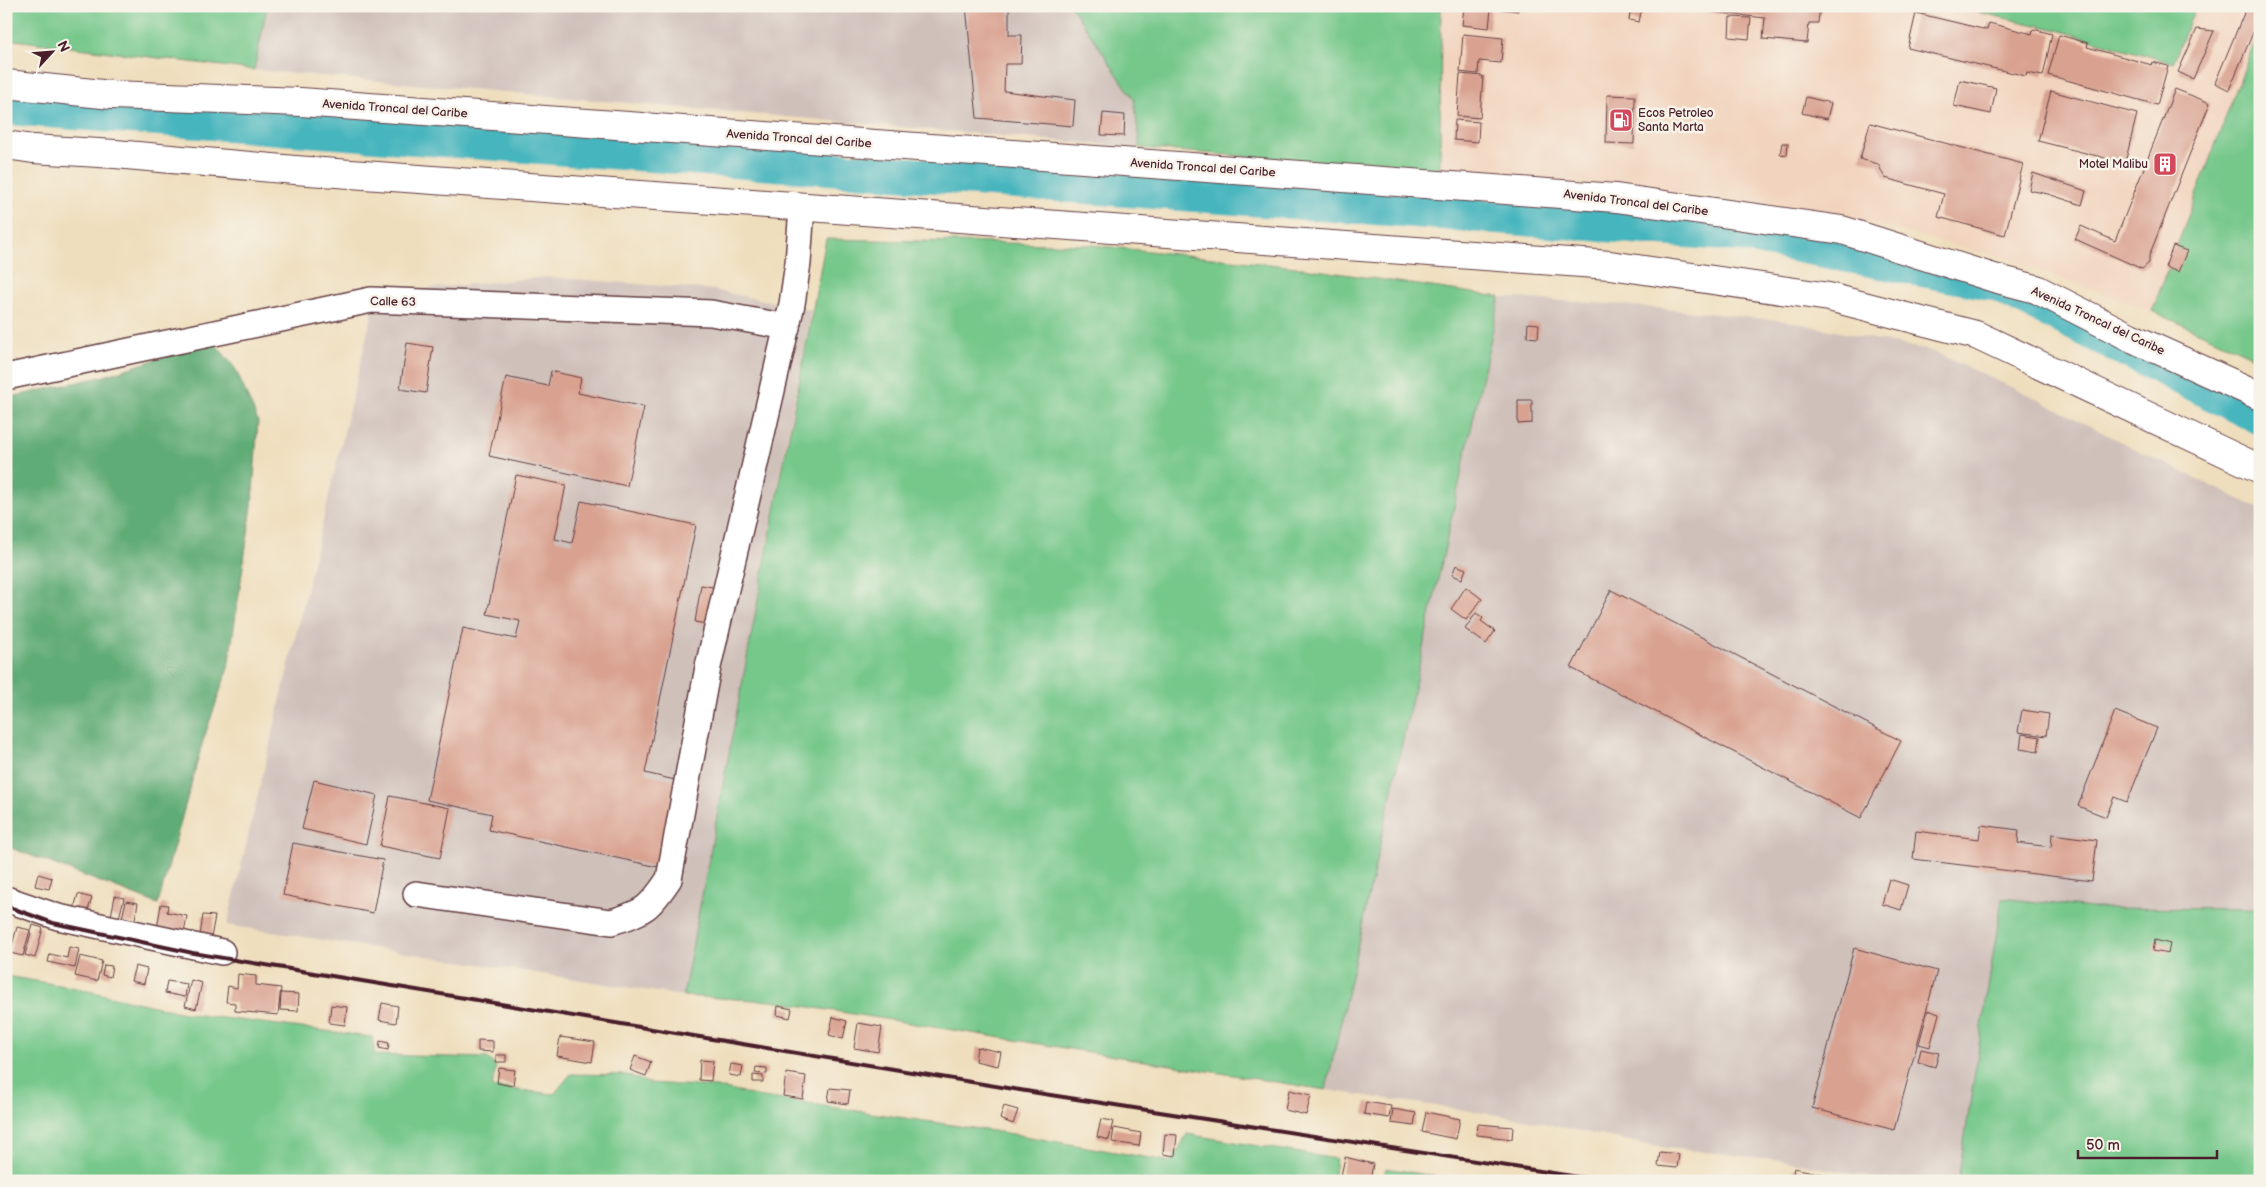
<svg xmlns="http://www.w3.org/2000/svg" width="2266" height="1187" font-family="'Balsamiq Sans',sans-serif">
<rect width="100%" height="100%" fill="#f7f3e8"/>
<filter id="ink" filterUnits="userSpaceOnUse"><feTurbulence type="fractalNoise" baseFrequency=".02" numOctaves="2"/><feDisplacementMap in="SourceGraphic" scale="10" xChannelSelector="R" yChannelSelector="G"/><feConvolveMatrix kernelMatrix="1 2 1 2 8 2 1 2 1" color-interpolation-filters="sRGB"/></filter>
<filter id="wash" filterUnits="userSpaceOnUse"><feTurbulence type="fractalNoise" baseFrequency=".0096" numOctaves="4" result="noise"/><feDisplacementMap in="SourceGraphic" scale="20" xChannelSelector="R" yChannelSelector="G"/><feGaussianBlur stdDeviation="1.12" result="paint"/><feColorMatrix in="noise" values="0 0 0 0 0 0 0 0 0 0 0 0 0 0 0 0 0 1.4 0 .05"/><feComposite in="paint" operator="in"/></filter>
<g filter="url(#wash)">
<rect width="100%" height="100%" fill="#efdebd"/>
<polygon fill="#f2d4be" points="1441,6 1950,6 2058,30 2173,63 2196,6 2260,6 2260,27 2152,311 2005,259 1827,212 1626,186 1440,172"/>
<g fill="#cfc0ba">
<polygon points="267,6 1071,6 1134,99 1140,148 254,70"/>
<polygon points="547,277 714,290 811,310 683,996 227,925 377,293"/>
<polygon points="1500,297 1624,305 1787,321 1931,351 2029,395 2147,455 2260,509 2260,909 2091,908 2002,898 1958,1181 1884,1180 1781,1160 1658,1147 1518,1118 1326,1090"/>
</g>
<g fill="#75c78a" stroke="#60735a">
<polygon points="6,6 267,6 254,70 6,39"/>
<polygon points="1071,6 1441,6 1440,172 1140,148 1134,99"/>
<polygon points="1950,6 2196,6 2173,63 2058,30"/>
<polygon points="2260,27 2260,360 2152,311"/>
<polygon points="826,239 1093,245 1296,267 1500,297 1326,1090 772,1001 683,996"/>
<polygon points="2002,898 2091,908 2260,909 2260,1181 1958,1181"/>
<polygon points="6,976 71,987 184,1013 372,1037 375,1055 488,1058 496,1067 492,1087 554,1094 571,1074 627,1075 648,1083 716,1087 756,1096 1013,1134 1172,1162 1187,1134 1336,1159 1333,1181 6,1181"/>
<polygon points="1386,1168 1461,1181 1383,1181"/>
</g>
<polygon fill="#60ac76" stroke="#556650" points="213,341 235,368 258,421 252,506 228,668 203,741 158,904 6,846 6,398 101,377"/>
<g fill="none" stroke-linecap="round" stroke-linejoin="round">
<polyline stroke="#46b5be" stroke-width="34" points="6,108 1741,235 1995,284 2260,418"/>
</g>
<g id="blocks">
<g fill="#d9a190">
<polygon points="966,6 1009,6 1009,35 1022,35 1021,64 1005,64 1004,91 1075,100 1073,126 977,118"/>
<polygon points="1464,6 1518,6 1518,11 1491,8 1489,28 1462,25"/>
<polygon points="1631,6 1642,7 1639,22 1629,20"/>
<polygon points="1661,6 1820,6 1818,23 1809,23 1807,43 1763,39 1765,18"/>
<polygon points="2247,6 2260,6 2260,16 2229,90 2215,83"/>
<polygon points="1916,13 1987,30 1989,23 2032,34 2033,29 2052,34 2043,76 2027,73 2026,76 1908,48"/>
<polygon points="1730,17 1751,18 1749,39 1729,37"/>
<polygon points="2197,29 2214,31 2193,79 2178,72"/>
<polygon points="1463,34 1503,38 1501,63 1479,61 1478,74 1460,72"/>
<polygon points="2059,35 2088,43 2087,47 2152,65 2153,62 2168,66 2157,105 2048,75"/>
<polygon points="1460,74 1483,76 1480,118 1457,116"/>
<polygon points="1960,80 1996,88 1991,114 1954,106"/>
<polygon points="2175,89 2210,103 2149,256 2149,263 2142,269 2075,239 2081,226 2115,241"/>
<polygon points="2051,91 2137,114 2125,163 2038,141"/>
<polygon points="1607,95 1635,96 1634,144 1606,143"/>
<polygon points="1806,97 1831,103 1827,119 1802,113"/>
<polygon points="1103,113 1125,115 1124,136 1101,135"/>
<polygon points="1455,120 1479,122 1478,142 1454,140"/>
<polygon points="1870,123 2023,164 2005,235 1938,217 1944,194 1885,178 1878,164 1860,159"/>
<polygon points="1782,143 1788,143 1787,155 1780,154"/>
<polygon points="2033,173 2086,191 2082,205 2048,194 2029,190"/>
<polygon points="2173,246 2187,251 2178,272 2165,267"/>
<polygon points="1528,323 1539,324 1538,338 1527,337"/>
<polygon points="407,343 433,347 426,393 400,389"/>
<polygon points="551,371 581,378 578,393 644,407 627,486 489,456 506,377 548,386"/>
<polygon points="1518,400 1532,400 1532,423 1518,424"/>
<polygon points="516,475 566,485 555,539 572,543 581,501 696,525 645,773 675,780 658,867 489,830 492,814 427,800 463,628 516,639 520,621 487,614"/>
<polygon points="1456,565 1466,569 1462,579 1452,575"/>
<polygon points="701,585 718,588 712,625 695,622"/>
<polygon points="1466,587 1482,599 1466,620 1451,609"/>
<polygon points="1611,590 1901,741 1861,818 1571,668"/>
<polygon points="1476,613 1483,618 1481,621 1495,631 1486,644 1465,629"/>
<polygon points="2022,710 2049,714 2046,736 2018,732"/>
<polygon points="2115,711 2157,728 2127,802 2114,797 2106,817 2078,806"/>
<polygon points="2022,734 2040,737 2038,752 2020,749"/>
<polygon points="314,780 377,795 366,844 302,829"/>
<polygon points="390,796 450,808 440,858 380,846"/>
<polygon points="1981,825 2019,830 2018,843 2051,847 2052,834 2097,840 2092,881 1913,859 1916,831 1979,839"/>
<polygon points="293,843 383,860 373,913 283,895"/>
<polygon points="38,874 52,878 49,889 35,886"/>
<polygon points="1889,879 1908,885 1901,910 1882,904"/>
<polygon points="78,894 92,898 87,913 74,909"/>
<polygon points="115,896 124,898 119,918 111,916"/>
<polygon points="126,901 138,903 134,924 121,922"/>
<polygon points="161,904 168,905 167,912 187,916 184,934 157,929"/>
<polygon points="203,915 215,916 211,938 200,936"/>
<polygon points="33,925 43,928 35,958 25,955"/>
<polygon points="17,927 30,930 23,956 10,953"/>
<polygon points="2155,940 2170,944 2168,954 2153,951"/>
<polygon points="69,947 79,949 75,968 48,962 50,954 67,958"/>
<polygon points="1854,948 1937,971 1894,1130 1812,1108"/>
<polygon points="80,956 102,961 97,981 75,976"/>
<polygon points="104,965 112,966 110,977 102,975"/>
<polygon points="135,966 147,969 144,984 131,981"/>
<polygon points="238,974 256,976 256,985 281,988 278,1015 235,1011 235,1003 226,1002 228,986 237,988"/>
<polygon points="191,980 202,983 196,1009 185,1006"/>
<polygon points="167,981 187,984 185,997 165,993"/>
<polygon points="281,993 299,994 298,1011 280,1010"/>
<polygon points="382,1003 398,1006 396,1023 379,1020"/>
<polygon points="331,1005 347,1007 345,1025 329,1023"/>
<polygon points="778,1006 792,1009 790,1018 777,1015"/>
<polygon points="1928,1010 1939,1014 1930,1047 1919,1044"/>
<polygon points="833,1017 847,1021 843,1039 829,1035"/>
<polygon points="858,1023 882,1027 878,1052 854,1048"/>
<polygon points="560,1037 595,1042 592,1062 557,1056"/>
<polygon points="478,1040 493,1041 493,1052 478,1051"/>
<polygon points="380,1041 389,1043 388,1050 379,1048"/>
<polygon points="977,1047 1001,1052 998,1066 975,1061"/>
<polygon points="1921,1049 1939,1053 1935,1067 1918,1062"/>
<rect x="496" y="1055" width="10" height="7"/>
<polygon points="635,1056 651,1062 646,1076 630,1070"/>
<polygon points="700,1060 713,1061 711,1081 699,1080"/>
<polygon points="731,1064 743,1066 741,1077 729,1075"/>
<polygon points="756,1067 767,1068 767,1074 755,1073"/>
<polygon points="499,1068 515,1070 513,1086 497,1083"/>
<polygon points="786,1073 806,1076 803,1099 783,1096"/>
<polygon points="753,1075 763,1076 763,1082 753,1082"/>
<polygon points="830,1088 850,1090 848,1104 828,1101"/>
<polygon points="1289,1090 1311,1095 1306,1115 1285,1110"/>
<polygon points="1366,1102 1391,1106 1389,1118 1364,1114"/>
<polygon points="1004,1106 1018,1110 1013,1124 1000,1119"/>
<polygon points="1393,1109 1416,1113 1414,1126 1391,1123"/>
<polygon points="1426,1112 1460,1119 1456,1139 1422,1132"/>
<polygon points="1101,1119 1113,1121 1109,1140 1097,1137"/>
<polygon points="1478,1124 1513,1127 1512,1139 1477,1135"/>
<polygon points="1114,1128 1141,1133 1139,1146 1112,1142"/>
<polygon points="1165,1134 1177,1135 1175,1156 1163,1154"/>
<polygon points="1660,1152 1679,1154 1677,1168 1658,1166"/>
<polygon points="1345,1157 1373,1164 1370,1181 1340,1181"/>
<polygon points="1794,1168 1827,1175 1826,1181 1792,1181"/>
</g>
</g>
</g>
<g filter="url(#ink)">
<use href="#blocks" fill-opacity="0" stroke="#633c41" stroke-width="1"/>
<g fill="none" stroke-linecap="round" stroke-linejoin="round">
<g stroke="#633c41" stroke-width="28">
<g id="minor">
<polyline points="6,377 371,300 711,313 787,327"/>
<path d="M416 894 611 922C644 912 649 909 669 879L708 667 792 304 798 263 802 207"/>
<polyline points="6,899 58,917 222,952"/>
</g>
</g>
<g stroke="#633c41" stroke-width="30">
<g id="highway">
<polyline points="6,84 112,95 301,102 1616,198 1842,230 1994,278 2036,289 2130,337 2260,396"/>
<polyline points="6,145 33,149 115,154 295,170 1610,265 1829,297 1976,335 2260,469"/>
</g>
</g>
<use href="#minor" stroke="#fff" stroke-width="25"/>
<use href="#highway" stroke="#fff" stroke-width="28"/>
<polyline stroke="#4a1f2b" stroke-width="4" points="6,906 53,923 193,953 1044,1094 1604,1181"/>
</g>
</g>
<defs>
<g id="fuel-square" transform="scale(1.25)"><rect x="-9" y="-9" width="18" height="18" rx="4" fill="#d1495b" stroke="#f7f3e8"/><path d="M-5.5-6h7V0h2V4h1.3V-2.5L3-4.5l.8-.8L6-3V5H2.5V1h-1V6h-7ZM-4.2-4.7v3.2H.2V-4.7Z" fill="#fff"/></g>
<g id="building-square" transform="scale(1.25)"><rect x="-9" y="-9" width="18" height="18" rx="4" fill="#d1495b" stroke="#f7f3e8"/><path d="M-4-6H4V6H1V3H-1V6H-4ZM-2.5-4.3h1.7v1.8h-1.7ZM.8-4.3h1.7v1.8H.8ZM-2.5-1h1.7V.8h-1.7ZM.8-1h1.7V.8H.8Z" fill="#fff"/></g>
</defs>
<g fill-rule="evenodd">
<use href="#fuel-square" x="1621" y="120"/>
<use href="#building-square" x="2165" y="164"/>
</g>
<g text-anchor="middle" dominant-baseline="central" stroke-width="5" stroke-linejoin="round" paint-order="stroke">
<g font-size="12" fill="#4a1f2b" stroke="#f7f3e8">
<text transform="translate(395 109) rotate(4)">Avenida Troncal del Caribe</text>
<text transform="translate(799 139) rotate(4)">Avenida Troncal del Caribe</text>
<text transform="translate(1203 168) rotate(4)">Avenida Troncal del Caribe</text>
<text transform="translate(1636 203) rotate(7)">Avenida Troncal del Caribe</text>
<text transform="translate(393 302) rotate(1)">Calle 63</text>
<text transform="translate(2098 321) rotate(25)">Avenida Troncal del Caribe</text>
</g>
<g font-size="12" fill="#4a1f2b" stroke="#f7f3e8" text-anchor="start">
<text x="1638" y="113">Ecos Petroleo<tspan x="1638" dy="14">Santa Marta</tspan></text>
<text x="2148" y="164" text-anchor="end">Motel Malibu</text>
</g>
</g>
<rect width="2266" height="1187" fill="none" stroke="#f7f3e8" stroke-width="25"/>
<g transform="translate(52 52) rotate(64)" stroke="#f7f3e8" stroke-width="4" paint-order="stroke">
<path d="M0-4L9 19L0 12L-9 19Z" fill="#4a1f2b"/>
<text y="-8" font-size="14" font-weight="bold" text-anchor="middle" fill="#4a1f2b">N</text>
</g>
<path d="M2078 1150v8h139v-8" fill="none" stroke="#4a1f2b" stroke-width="2.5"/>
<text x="2086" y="1150" font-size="15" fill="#4a1f2b" stroke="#f7f3e8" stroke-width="4" paint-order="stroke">50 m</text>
</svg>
